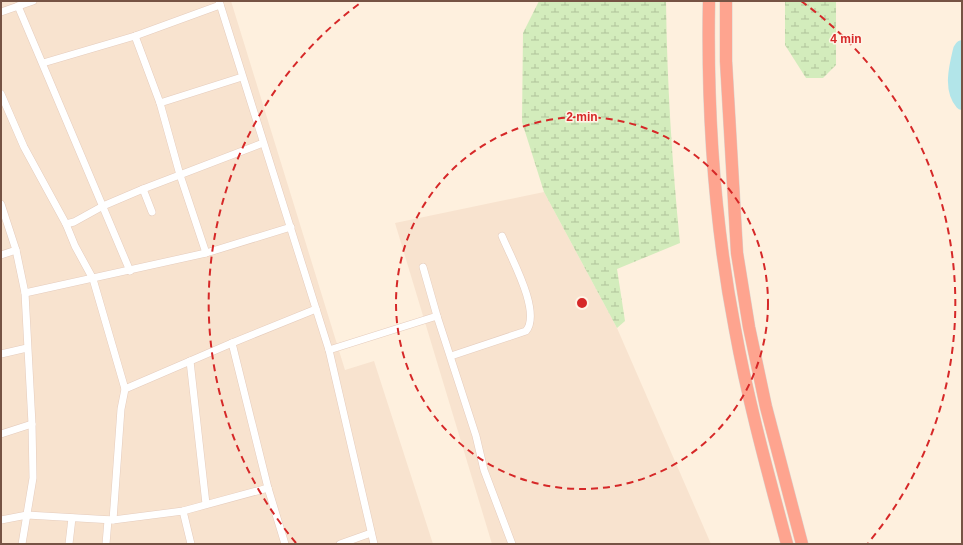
<svg xmlns="http://www.w3.org/2000/svg" width="963" height="545" font-family="Helvetica,sans-serif">
<defs>
<pattern id="wetland-marsh" width="20" height="14" patternUnits="userSpaceOnUse"><rect width="20" height="14" fill="#d3ecbc"/><path d="M1 5h8M5 5V1M11 12h8M15 12V8" fill="none" stroke="#b0c29a"/></pattern>
</defs>
<rect width="100%" height="100%" fill="#fef0de"/>
<g fill="#f8e3cf">
<polygon points="1,1 231,1 345,370 374,361 433,544 1,544"/>
<polygon points="544,192 617,328 711,544 492,544 395,223"/>
</g>
<g fill="url(#wetland-marsh)">
<path d="M539 1H666C667 82 672 162 680 243L617 269 625 321 617 328 544 192 522 122 523 33Z"/>
<polygon points="785,1 836,1 836,65 823,78 806,78 785,45"/>
</g>
<g fill="none" stroke-linecap="round" stroke-linejoin="round">
<path stroke="#b2e5e9" stroke-width="14" d="M962 47 960 50C956 67 950 89 962 103"/>
<g stroke="#e5ccbd" stroke-width="8">
<g id="street">
<polyline points="219,1 329,350 437,316 476,436 484,470 512,544"/>
<polyline points="18,6 130,271"/>
<polyline points="1,12 33,1"/>
<polyline points="135,36 160,103 180,175 206,253 291,227"/>
<polyline points="43,63 135,36 220,5"/>
<polyline points="1,94 24,147 66,224 75,246 93,279 125,389 121,409 113,520"/>
<polyline points="160,103 242,77"/>
<polyline points="143,189 152,212"/>
<polyline points="1,204 16,250 1,255"/>
<polyline points="66,224 74,222 103,206 143,189 263,143"/>
<polyline points="16,250 25,293 32,424 33,478 22,544"/>
<polyline points="423,267 437,316"/>
<polyline points="25,293 206,253"/>
<polyline points="232,343 268,488 285,544"/>
<polyline points="329,350 374,544"/>
<polyline points="1,354 27,348"/>
<path d="M451 356 526 331C542 312 510 256 502 236"/>
<polyline points="190,361 206,504"/>
<polyline points="125,389 232,343 316,309"/>
<polyline points="1,434 32,424"/>
<polyline points="183,511 191,544"/>
<polyline points="1,520 27,515 113,520 183,511 268,488"/>
<polyline points="69,544 72,518"/>
<polyline points="106,544 108,520"/>
<polyline points="340,544 371,533"/>
</g>
</g>
<g stroke="#dbd2ce" stroke-width="13">
<g id="highway">
<path d="M709 1C707 111 714 221 735 329 748 401 768 473 787 544"/>
<polyline points="726,1 726,61 737,253 749,327 766,407 802,544"/>
</g>
</g>
<use href="#street" stroke="#fff" stroke-width="7"/>
<use href="#highway" stroke="#fea48f" stroke-width="12"/>
</g>
<g fill="none" stroke="#d62828" stroke-width="2" stroke-dasharray="7 5">
<circle cx="582" cy="303" r="186"/>
<path d="M296 543A373 373 0 0 1 363 1M801 1A373 373 0 0 1 868 543"/>
</g>
<circle cx="582" cy="303" r="6" fill="#d62828" stroke="#fff4e6" stroke-width="2"/>
<g font-size="12" text-anchor="middle" font-weight="bold" fill="#d62828" stroke="#fff4e6" stroke-width="3" stroke-linejoin="round" paint-order="stroke">
<text x="846" y="43">4 min</text>
<text x="582" y="121">2 min</text>
</g>
<rect width="963" height="545" fill="none" stroke="#765344" stroke-width="4"/>
</svg>
